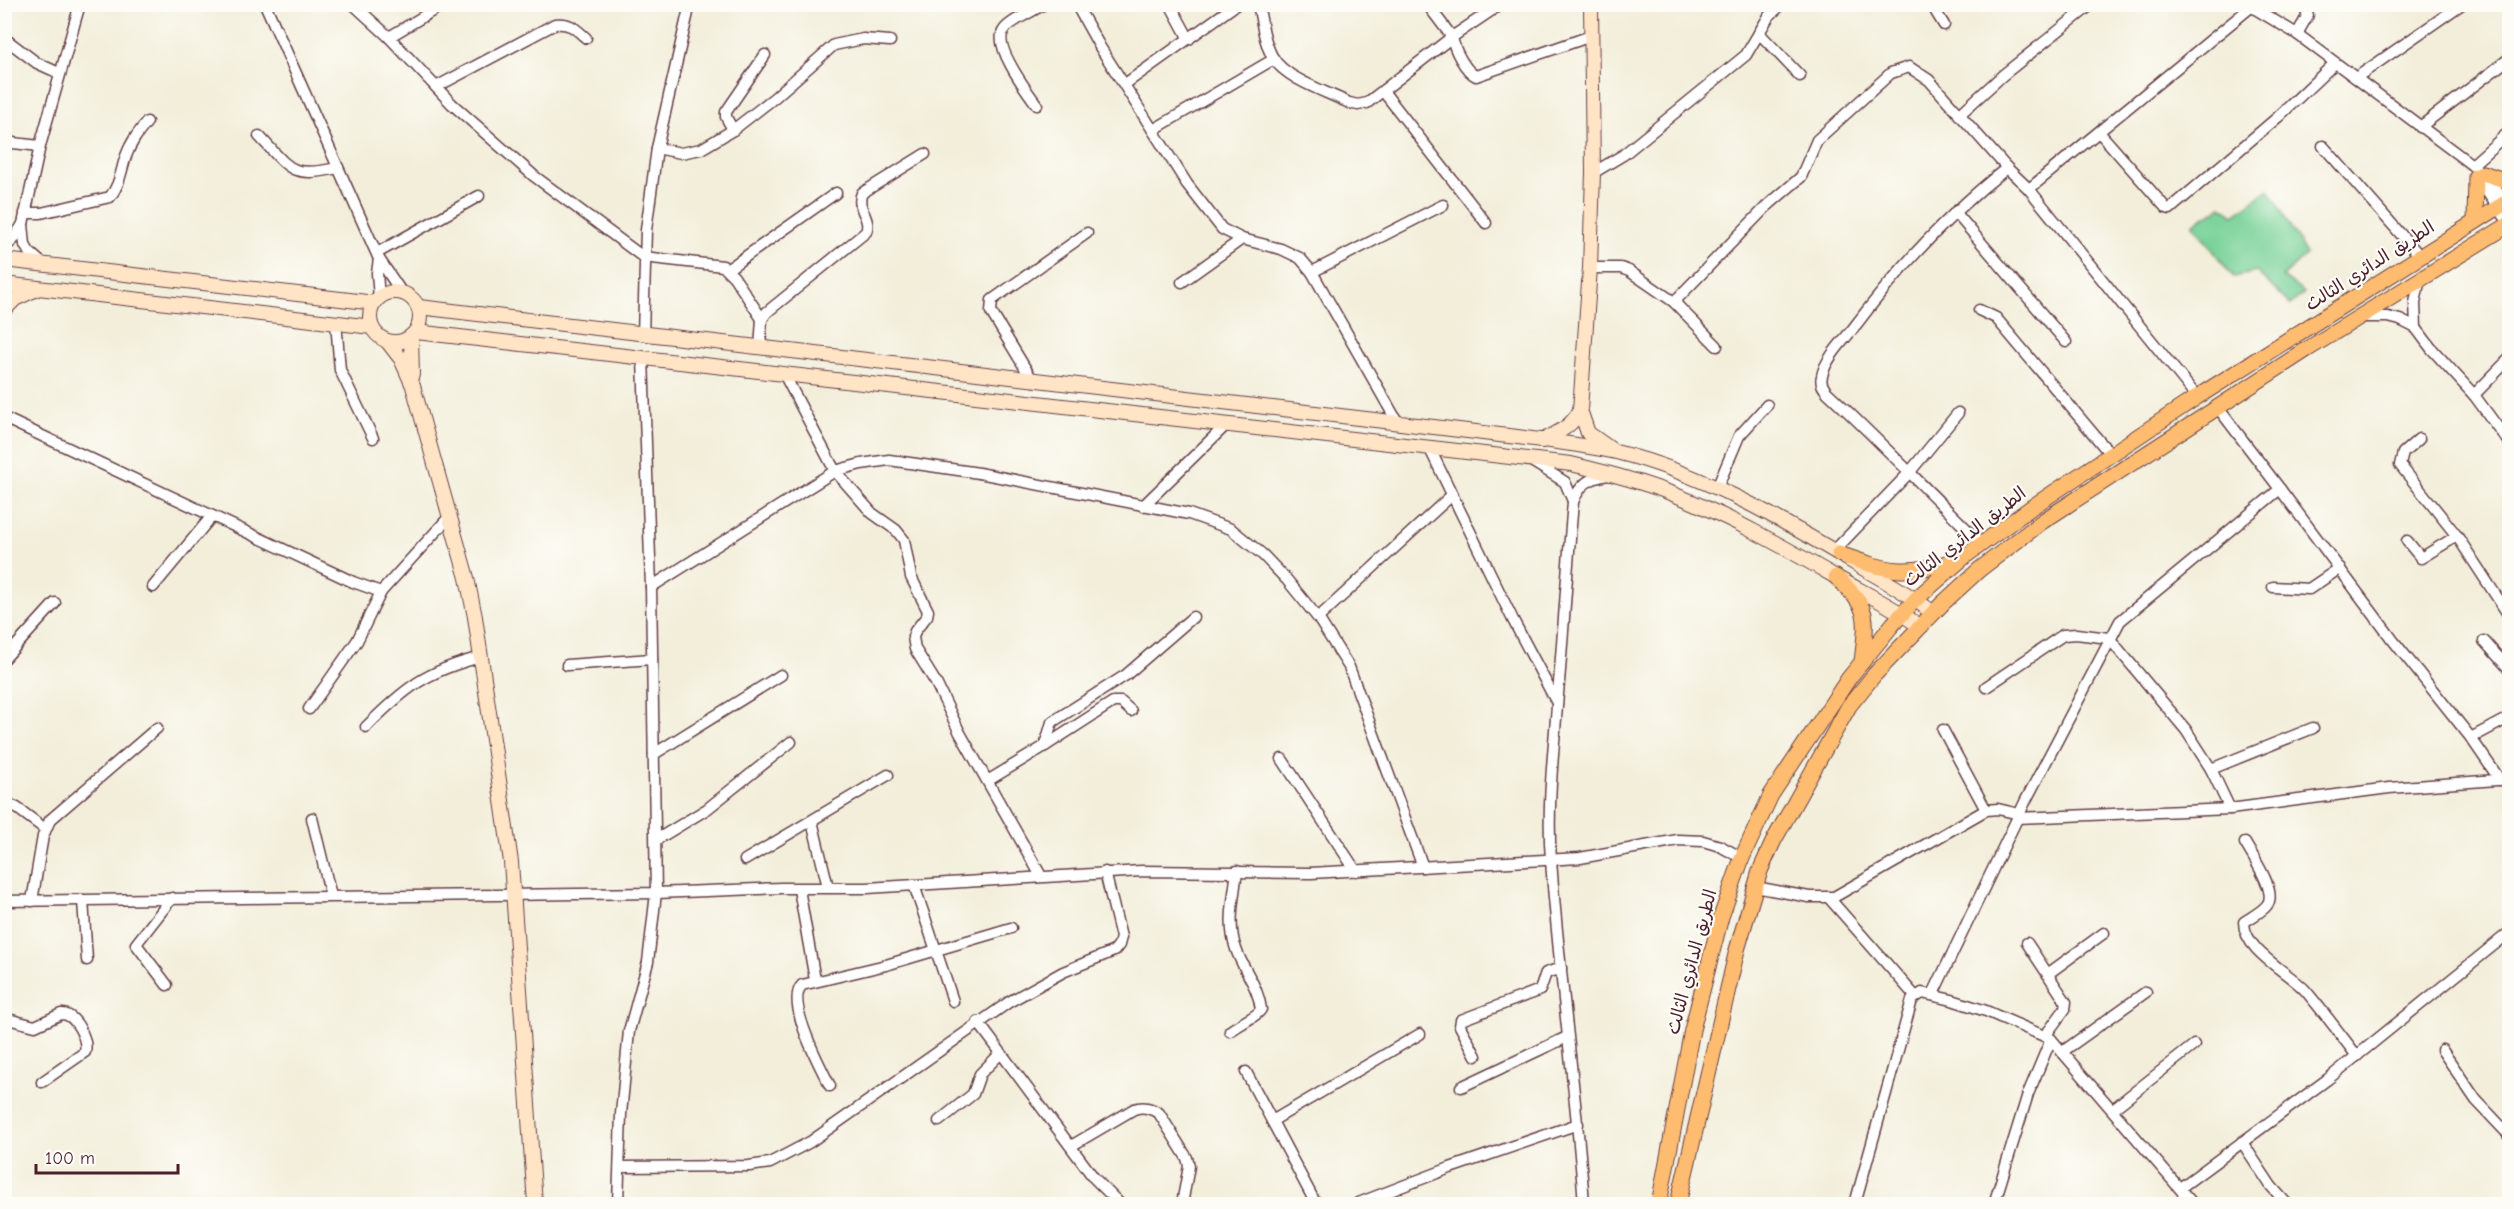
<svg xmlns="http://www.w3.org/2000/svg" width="2514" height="1209" font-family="'Comic Neue','Playpen Sans Arabic',sans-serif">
<rect width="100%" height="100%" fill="#fdfcf7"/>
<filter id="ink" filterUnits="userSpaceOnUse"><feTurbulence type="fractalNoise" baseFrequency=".0167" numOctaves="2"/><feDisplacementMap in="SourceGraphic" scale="12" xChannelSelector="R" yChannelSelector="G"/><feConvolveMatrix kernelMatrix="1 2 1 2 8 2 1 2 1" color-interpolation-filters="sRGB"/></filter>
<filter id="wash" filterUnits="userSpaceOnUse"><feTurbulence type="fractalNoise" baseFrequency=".008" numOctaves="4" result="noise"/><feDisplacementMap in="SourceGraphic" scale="24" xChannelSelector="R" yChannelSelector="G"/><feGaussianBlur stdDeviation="1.35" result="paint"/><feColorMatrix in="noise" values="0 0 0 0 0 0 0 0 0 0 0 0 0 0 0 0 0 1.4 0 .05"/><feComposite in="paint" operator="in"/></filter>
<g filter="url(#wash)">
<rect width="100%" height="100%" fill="#f3eeda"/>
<polygon fill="#78d298" stroke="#617862" stroke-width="1.5" points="2269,189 2306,254 2283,277 2304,293 2290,305 2257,272 2233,277 2193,224 2222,206 2234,215"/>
</g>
<g filter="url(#ink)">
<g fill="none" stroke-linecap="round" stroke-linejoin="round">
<g stroke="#633e45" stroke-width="13">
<g id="street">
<polyline points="265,4 379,259 402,293"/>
<polyline points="353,4 389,37 452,104 534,176 643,257 723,266 734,277 762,319"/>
<polyline points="1076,4 1100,47 1187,184 1222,229 1242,239 1281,249 1300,258 1312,272 1398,423"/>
<polyline points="1170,4 1189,39"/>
<path d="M1258 4C1262 22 1264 43 1273 58 1286 79 1327 92 1349 103L1358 105 1367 103 1452 37C1454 49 1465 71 1476 76L1591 36"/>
<polyline points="1427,4 1452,37 1501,4"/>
<polyline points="1935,4 1936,12 1944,25"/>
<polyline points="2247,4 2297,34 2472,165 2491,182 2509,206"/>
<polyline points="1759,33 1800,76"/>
<polyline points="2297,34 2308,15 2303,4"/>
<polyline points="389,37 444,4"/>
<polyline points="4,38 37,63 59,73"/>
<polyline points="2357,77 2462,4"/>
<polyline points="1125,84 1237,4"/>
<path d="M436 87 555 24C570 22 576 29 586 38"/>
<polyline points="1383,91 1486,223"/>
<path d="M1037 105C1027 91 992 45 1004 30 1010 21 1034 11 1044 4"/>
<polyline points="1959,115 2003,75 2092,4"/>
<polyline points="2420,127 2510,58"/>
<polyline points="733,130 726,117 726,112 765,55"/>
<polyline points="1153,130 1274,59"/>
<polyline points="2099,132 2166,208 2170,209 2278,117 2335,63"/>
<path d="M259 136C291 170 290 178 338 168"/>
<polyline points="4,142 40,146"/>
<polyline points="2323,146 2420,256"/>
<polyline points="657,148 681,153 701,149 733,130 774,98 834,45 863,39 890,41"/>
<polyline points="2472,165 2510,131"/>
<polyline points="1593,173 1623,155 1746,55 1769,16 1782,4"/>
<polyline points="2475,175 2510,224"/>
<polyline points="2029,189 2251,7"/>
<polyline points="1955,212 2066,342"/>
<path d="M25 213H41L110 197C120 185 121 170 126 156 131 142 138 133 147 122"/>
<polyline points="4,248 13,240 23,224"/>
<polyline points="377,253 479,196"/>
<polyline points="44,265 29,252 25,245 23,224 40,146 80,4"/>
<polyline points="1590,268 1621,268 1629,271 1674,302 1717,346"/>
<polyline points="728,269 836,193"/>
<polyline points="1312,272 1443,205"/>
<polyline points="1182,282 1242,239"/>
<polyline points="379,298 377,273 379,259"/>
<polyline points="1674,302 1766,207 1801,177 1817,140 1891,73 1909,67 1929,80 2007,168 2029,189 2197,397"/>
<polyline points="1979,310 1996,318 2111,455"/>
<polyline points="2361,317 2388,317 2400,320 2416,328 2431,348 2474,395 2510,444"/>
<polyline points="336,322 340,370 373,438"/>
<polyline points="2416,328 2415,303 2420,278"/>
<polyline points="643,335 646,230 657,148 690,4"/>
<path d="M760 348 762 319 767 312 866 232C872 218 855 208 862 193L925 154"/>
<polyline points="784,374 835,471 872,513 896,530 904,540 911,577 928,611 927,616 915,631 913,637 915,649 936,683 960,733 1041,876"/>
<polyline points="1033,381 991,312 992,300 1087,233"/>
<polyline points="2474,395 2510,358"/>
<polyline points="4,418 353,582 381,592 450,516"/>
<polyline points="2419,439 2403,453 2400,465 2457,536 2510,617"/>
<polyline points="1429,447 1513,620 1557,703"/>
<polyline points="1533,462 1565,482 1573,501"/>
<polyline points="1717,488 1739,436 1767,405"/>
<polyline points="2280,489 2392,639 2471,738 2500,780"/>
<polyline points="1143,506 1226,425"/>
<polyline points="2407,541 2421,558 2457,536"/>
<path d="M1982 544C1930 494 1880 441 1827 392 1823 387 1820 383 1822 376 1825 360 1842 342 1852 330 1897 270 1948 214 2007 168"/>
<polyline points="1834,551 1909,473 1958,413"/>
<polyline points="153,587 212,516"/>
<polyline points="651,587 835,471 861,464 889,460 979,473 1189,514 1231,529 1263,555 1287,580 1318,618 1349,667 1423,867"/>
<polyline points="2273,587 2309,589 2340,568"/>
<polyline points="1318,618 1452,495"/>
<polyline points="2484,641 2510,670"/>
<polyline points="4,659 55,603"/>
<polyline points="567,665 652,659"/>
<polyline points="1986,687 2063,635 2076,634 2109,638 2186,730 2211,769 2230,809"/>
<polyline points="309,709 357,641 381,592"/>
<path d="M366 727C405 688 426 671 481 657"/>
<polyline points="1943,730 1986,810"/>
<polyline points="2471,738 2510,717"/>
<polyline points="1045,746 1113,702 1121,702 1131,711"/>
<polyline points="654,754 781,675"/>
<polyline points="1282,759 1356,871"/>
<polyline points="2211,769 2313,728"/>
<polyline points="989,780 1045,746 1052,722 1126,675 1193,617"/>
<polyline points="4,802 17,808 45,829"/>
<polyline points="312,818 331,896"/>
<polyline points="2017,818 2230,809 2389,788 2510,779"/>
<polyline points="812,821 828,887"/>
<polyline points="656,840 707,809 791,742"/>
<path d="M2245 843C2252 856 2278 892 2267 905 2262 912 2251 917 2244 922 2244 951 2287 971 2305 990 2323 1011 2340 1034 2357 1056"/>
<polyline points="745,860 888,775"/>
<polyline points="914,885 953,1001"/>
<polyline points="1755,887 1809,897 1834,897 1986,810 1998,809 2019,814"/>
<polyline points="799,889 815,980"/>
<polyline points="1829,898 1915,996"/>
<polyline points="83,900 87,960"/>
<polyline points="4,901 656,893 781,888 867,888 1141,871 1311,873 1580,858 1678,840 1703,841 1720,846 1742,858"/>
<polyline points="32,901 43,836 50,820 157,728"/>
<polyline points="2027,943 2066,1002 2065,1009 2045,1036"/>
<polyline points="2049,973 2104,933"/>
<polyline points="167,985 136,944 172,898"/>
<polyline points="1933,994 2026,800 2120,621 2280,489 2219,409"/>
<path d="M4 1018 35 1026 61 1014C75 1013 88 1039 85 1052L42 1082"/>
<polyline points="978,1022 1094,1178 1120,1204"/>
<path d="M1230 1031C1238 1025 1259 1015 1261 1009 1258 985 1243 970 1236 949 1227 925 1234 896 1237 871"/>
<polyline points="2442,1050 2476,1100 2510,1136"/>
<polyline points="2062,1052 2146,992"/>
<polyline points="1476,1056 1460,1026 1461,1020 1540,990 1546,973 1561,968"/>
<polyline points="1246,1072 1316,1204"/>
<path d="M830 1086C820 1066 785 1002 802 985L886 965 1011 928"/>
<polyline points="1461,1087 1567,1037"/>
<polyline points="2113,1109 2194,1045"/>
<polyline points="939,1121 973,1094 980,1074 1000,1054"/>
<polyline points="1272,1121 1420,1034"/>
<polyline points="2242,1142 2271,1186 2287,1204"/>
<path d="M1071 1146 1134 1109C1144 1106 1150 1108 1159 1113L1187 1158 1189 1166 1182 1204"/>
<polyline points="620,1167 749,1166 770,1163 810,1142 1009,1002 1063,972 1114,951 1119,945 1121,937 1105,872"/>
<polyline points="2180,1188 2328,1079 2510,932"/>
<polyline points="618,1204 621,1114 629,1031 648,962 656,893 651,587 643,358"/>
<polyline points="1356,1204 1450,1168 1578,1124"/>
<path d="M1584 1204C1576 1089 1559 975 1551 860 1547 809 1553 757 1557 706 1563 638 1567 570 1573 502 1580 484 1589 478 1608 475"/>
<polyline points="1855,1204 1912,1000 1922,993 1952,1000 1986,1011 2051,1039 2193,1204"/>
<polyline points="1994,1204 2028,1094 2051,1039"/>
</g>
</g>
<g stroke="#633e45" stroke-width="16">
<g id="secondary">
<polyline points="1591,4 1593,173 1590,268 1580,410 1588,433 1612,450"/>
<polyline points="4,260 375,303"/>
<polyline points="4,284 372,327"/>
<circle cx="395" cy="317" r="25"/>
<path d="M419 307 1476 432C1522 438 1571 442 1616 452 1702 473 1781 519 1856 564 1882 580 1909 593 1933 613"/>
<polyline points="4,310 15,299 37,289"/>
<path d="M416 332 1571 464C1605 472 1640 481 1673 494 1729 516 1784 547 1836 577 1864 593 1893 606 1919 626"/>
<polyline points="411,336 412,375"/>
<polyline points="387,341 401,359 413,386 467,578 475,617 511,862 535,1204"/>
<path d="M1542 441C1558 432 1572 427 1580 410"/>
</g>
</g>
<g stroke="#633e45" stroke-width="17">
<g id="primary">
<polyline points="2483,173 2510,182"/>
<polyline points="2475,221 2476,176"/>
<path d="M1839 554C1888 571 1905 577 1956 560"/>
<path d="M1836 577C1871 609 1867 617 1862 662"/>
<polyline points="1659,1204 1692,1030 1721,917 1742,858 1771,795 1849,678 1893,624 1916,599 1964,557 2032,507 2197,397 2510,200"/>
<polyline points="1678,1204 1737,950 1760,871 1774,840 1849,706 1875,674 1943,603 1980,569 2043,521 2306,350 2510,224"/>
</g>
</g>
<use href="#street" stroke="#fff" stroke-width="10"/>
<use href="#secondary" stroke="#ffe4c6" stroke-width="14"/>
<use href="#primary" stroke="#febc70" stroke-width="15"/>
</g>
</g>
<g text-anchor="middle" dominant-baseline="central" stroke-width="4.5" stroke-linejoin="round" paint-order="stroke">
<g font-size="18" fill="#4a1f2b" stroke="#fdfcf7">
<text transform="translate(2370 266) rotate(-33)">الطريق الدائري الثالث</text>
<text transform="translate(1965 537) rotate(-38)">الطريق الدائري الثالث</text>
<text transform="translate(1692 962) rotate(-75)">الطريق الدائري الثالث</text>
</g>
</g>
<rect width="2514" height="1209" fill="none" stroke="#fdfcf7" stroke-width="24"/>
<path d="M36 1164v9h142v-9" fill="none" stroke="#4a1f2b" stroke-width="3"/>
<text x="45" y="1164" font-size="18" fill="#4a1f2b" stroke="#fdfcf7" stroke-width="4.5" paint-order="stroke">100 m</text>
</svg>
